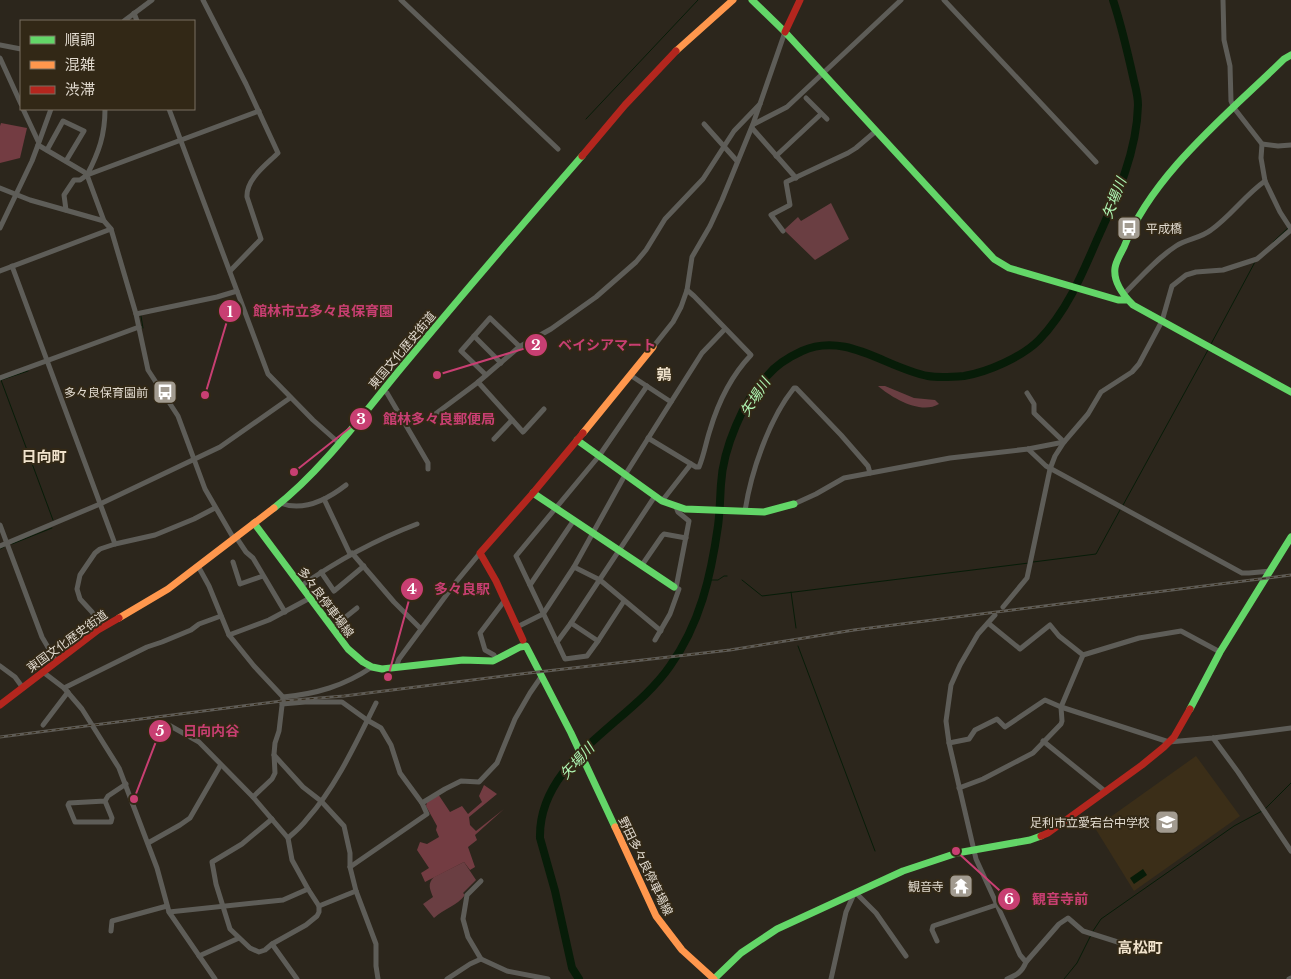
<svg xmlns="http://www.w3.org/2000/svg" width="1291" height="979" font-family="'Libre Baskerville','Noto Sans JP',serif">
<rect width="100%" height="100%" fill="#2c261c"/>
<polygon fill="#3b2e18" points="1196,756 1240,816 1134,891 1095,828"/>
<g fill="#6a3e42">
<polygon points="831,203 849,239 815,260 784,230 798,217 801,221"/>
<path d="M878 386H885L914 398 935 400 939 404C921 415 892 398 878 386Z"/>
<path d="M464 862 476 880 463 893 465 895C457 906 443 909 434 918L423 904 433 897C430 889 427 884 434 877Z"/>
</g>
<g fill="#733c42">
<polygon points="1,123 27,128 20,158 0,163 0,126"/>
<polygon points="484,785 497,794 469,817 470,825 476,831 504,809 475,835 477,840 468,847 475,867 470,870 464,862 425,882 421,873 429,868 417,850 420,842 427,844 439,837 436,830 437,826 426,806 427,802 438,794 450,812 462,806 468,814 482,802 479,796"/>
</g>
<polygon fill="#071c08" points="1143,869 1147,875 1134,884 1130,878"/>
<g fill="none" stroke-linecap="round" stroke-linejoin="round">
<g stroke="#071c08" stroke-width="1">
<polyline points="586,119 698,0"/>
<polyline points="1273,242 1288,228"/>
<polyline points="141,316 143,328"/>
<polyline points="1211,344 1255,262"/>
<polyline points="28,371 1,380 53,520"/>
<polyline points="1122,507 1208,350"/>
<polyline points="12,544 52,528"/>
<polyline points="0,549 4,547"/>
<polyline points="1033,562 1096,554 1120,510"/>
<polyline points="709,580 718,580 724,576 727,576"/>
<polyline points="742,580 762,596 1029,563"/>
<polyline points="791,592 796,628"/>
<polyline points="798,646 875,851"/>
<polyline points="1265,809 1291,783"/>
<polyline points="1093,931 1101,919 1234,826 1262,811"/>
<polyline points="1064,979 1077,963 1091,935"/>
</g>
<path stroke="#071c08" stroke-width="8" d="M579 979 572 968 555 891 540 838C538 760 631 723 670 666 700 624 711 576 718 526 720 511 720 498 721 484 723 449 743 400 768 375 777 364 789 357 802 351 846 331 886 368 928 376 939 378 952 377 964 376 988 372 1022 357 1039 340 1066 312 1081 277 1096 242 1116 198 1137 153 1138 105 1138 96 1136 89 1134 81 1128 54 1122 27 1113 0"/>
<g stroke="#5e5d58" stroke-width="5">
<path d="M203 0 246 84 278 153C266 165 246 179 247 197L261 239 230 271"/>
<polyline points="401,0 558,149"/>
<polyline points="944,0 1096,162"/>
<polyline points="1223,0 1224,40 1230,66 1231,101 1234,108 1262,144 1261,158 1265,181 1280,212 1291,229"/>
<polyline points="134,13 137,21"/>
<polyline points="124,21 152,0"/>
<polyline points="0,45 21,49"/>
<polyline points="0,58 21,104"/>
<polyline points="806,98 827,119"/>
<polyline points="23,109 38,141"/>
<polyline points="51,109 38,145 84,172 87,175 104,221"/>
<polyline points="169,109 268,374 313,420 339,443"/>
<polyline points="704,124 737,161"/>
<polyline points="754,124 787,107 901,0"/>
<polyline points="752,128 796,178"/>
<polyline points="1262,144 1278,146 1291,145"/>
<polyline points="47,150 63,121 84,131 66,161"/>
<polyline points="776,156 821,114"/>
<path d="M87 175C99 152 105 135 105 109"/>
<polyline points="0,188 30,200 104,221 111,229 136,314 148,370 178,416 205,489 234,539"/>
<polyline points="66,210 64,195 74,180 80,180 87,175 259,111"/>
<polyline points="0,228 32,161 38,145"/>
<polyline points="783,231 771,215 790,205 786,182 848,153 856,148 876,131"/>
<polyline points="12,266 115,544"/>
<polyline points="0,271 111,229"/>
<path d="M1123 295C1140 278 1156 259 1176 246 1187 239 1201 238 1211 230 1231 216 1245 195 1265 181"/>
<polyline points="136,314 217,297 237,291"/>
<polyline points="474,336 501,363"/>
<polyline points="653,347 673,322 681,307 687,290 692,257 710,226 722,200 753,124 785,32"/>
<polyline points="486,375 461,351 490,318 519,346"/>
<polyline points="630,375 671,402"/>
<polyline points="0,378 139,327"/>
<polyline points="478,382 523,432 544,409"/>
<polyline points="383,390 387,393 428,463 428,469"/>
<polyline points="1027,393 1034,404 1034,413 1037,416 1064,442"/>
<polyline points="434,415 477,383 519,347 551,329 596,297 636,262 646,250 665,219 703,179 734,131 760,104"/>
<path d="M648 438 696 467H699C704 455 706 442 710 430 718 403 731 376 751 355L694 296 687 290"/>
<polyline points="494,439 512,420"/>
<polyline points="1028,449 1046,466 1242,573 1249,573 1271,571"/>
<polyline points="324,499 350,554"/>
<polyline points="662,501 691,464"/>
<path d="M280 503C303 512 328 499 346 485"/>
<polyline points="794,504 816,494 844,478 950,458 1028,449 1064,442"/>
<polyline points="676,507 678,512 689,521 676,588"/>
<path d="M745 511C751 472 769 419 794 388H796L841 435 868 466 870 473"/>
<polyline points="0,525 42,637 56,661"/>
<polyline points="236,537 246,552 253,558 285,612"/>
<polyline points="0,546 100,504 220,447 290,398"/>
<polyline points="352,553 394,602 421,629"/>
<polyline points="233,562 240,584 263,576"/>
<polyline points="642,565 662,536 664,534 686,538"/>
<polyline points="198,566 209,586 229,635 254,666 283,697 279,731 275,743 274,754 275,773 272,779 253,797"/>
<polyline points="574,567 600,580 661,631"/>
<polyline points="321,572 334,591 364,566"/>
<polyline points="530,585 574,520"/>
<path d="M301 586C338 560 375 540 417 524"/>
<polyline points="624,601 598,641 571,623 655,496"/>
<polyline points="1003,607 1027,578 1050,469 1055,456 1064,442 1088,414 1101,392 1132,372 1139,364 1162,321 1172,286 1186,275 1196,272 1223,270 1257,259 1291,230"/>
<polyline points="995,615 978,634 960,665 951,685 946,721 949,743 976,859 1020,955 1026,962"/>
<polyline points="101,627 92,612 80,599 77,589 80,575 95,553 100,549 115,544 155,535 194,519 215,508"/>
<polyline points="517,627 543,614 574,567 625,475 671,402 702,353 725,329"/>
<polyline points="332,628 357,608"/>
<polyline points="229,635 269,620 310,598"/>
<polyline points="655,640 670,614 679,589 674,587"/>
<polyline points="598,641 587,656 565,659 516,556 599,456 647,386"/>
<polyline points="557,642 571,623"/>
<polyline points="1083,655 1139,638 1181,631 1220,652"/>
<polyline points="496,660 494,655 485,650 480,633 505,600"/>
<polyline points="0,666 15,677 23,688"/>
<polyline points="396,667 399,659 456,582 480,553"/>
<polyline points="43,672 64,688 82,709 119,768 157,868 169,912 215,979"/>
<polyline points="64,688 147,647 162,642 191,630 199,624 221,616"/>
<path d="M283 697C316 694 344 686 372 667"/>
<polyline points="282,704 305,702 342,702 367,720 381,728 391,745 400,773 422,803 427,814 350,867"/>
<polyline points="43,725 68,692"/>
<polyline points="158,727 167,724 199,742 253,797 288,838 292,860 308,889 319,906 356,891"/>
<polyline points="1213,738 1238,772 1291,851"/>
<polyline points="1043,741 1106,792"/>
<polyline points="949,743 969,739 975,730 997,719 1005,727 1045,700 1061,707 1169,742 1213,738 1291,728"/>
<polyline points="274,755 303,787 321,801 344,826 350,853 350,867 356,891 376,944 376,966 378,979"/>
<polyline points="959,788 983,779 1033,753 1061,724 1062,721 1061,707 1083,655 1059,636 1050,625 1020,649 988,623"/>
<polyline points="105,801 112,818 111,822 75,822 68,805 69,803 105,801 108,796 126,784"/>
<polyline points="422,803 445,789 461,781 479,782 497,763 515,719 530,693 541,677"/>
<polyline points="272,819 242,844 212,862 216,884 230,929 250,948 259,952 265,950 272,944 306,925 317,916 319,912 319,906"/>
<path d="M288 838C295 832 302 826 307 819 336 787 357 741 376 703"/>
<polyline points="148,843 180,825 190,818 220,766"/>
<polyline points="481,881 467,895 463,919 468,937 481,959"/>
<polyline points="856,893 876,913 906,956"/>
<polyline points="169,912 283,900 308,889"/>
<polyline points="111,931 112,921 167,906"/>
<polyline points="937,941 932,930 933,926 996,905"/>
<polyline points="272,944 297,979"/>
<polyline points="199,956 239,938"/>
<polyline points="447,979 470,964 481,959 507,971 548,979"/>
<polyline points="831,979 846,912 854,894"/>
<path d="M1007 979C1017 975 1022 972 1026 962L1059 924 1068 918 1083 931 1124 944"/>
<polyline points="1289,979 1291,978"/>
</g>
<g stroke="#63d668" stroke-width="7">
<polyline points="752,0 785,32 994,259 1009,268 1118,300 1126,300"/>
<path d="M1291 55 1284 59C1229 113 1152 174 1124 247 1121 253 1116 261 1115 268 1113 283 1124 296 1133 305L1291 392"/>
<polyline points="577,440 662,501 685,509 764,512 794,504"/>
<polyline points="533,493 674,587"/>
<path d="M274 508C322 471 363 414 402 367 461 296 521 226 582 156"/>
<polyline points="254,523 348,649 363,662 372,667 382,669 463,660 493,661 520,647 526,646 571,733 615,827"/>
<polyline points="1190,709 1220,652 1291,537"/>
<polyline points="714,979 741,953 777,929 903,871 957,853 1030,840 1041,836"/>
</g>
<g stroke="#ff974d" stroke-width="7">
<polyline points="676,51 733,0"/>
<polyline points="583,433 653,347"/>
<polyline points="119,618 168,589 274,508"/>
<polyline points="615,827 656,916 682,950 714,979"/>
</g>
<g stroke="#b3261e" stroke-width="7">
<polyline points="785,32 800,0"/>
<polyline points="582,156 625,105 676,51"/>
<polyline points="523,640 496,581 480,553 533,493 583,433"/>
<polyline points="0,705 98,630 119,618"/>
<polyline points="1041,836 1048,833 1142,765 1164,747 1174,737 1190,709"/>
</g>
<g stroke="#5f5c56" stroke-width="3">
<polyline id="rail" points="0,737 282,701 344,696 529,673 730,650 854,630 1291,575"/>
</g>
<use href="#rail" stroke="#322816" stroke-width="1" stroke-dasharray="4" stroke-linecap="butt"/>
</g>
<defs>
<g id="bus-square" transform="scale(1.25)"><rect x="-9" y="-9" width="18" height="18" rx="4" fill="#a29b90" stroke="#322816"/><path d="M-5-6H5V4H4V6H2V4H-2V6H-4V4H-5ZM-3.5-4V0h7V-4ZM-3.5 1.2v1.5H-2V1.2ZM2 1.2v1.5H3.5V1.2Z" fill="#fff"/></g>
<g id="school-square" transform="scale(1.25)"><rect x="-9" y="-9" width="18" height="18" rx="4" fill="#a29b90" stroke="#322816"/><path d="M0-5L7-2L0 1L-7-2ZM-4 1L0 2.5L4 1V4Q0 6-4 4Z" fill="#fff"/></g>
<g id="temple-square" transform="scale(1.25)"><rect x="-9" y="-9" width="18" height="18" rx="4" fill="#a29b90" stroke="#322816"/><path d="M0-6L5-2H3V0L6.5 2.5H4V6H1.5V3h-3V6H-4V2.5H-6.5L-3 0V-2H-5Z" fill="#fff"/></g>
</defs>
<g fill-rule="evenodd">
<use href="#bus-square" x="1129" y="228"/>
<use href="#bus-square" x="165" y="392"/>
<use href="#school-square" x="1167" y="822"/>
<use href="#temple-square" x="961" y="886"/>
</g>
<g text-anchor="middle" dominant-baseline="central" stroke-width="4" stroke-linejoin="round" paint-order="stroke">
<g font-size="12" fill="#e1dacf" stroke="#322816" text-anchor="end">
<text x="1146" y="228" text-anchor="start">平成橋</text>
<text x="148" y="392">多々良保育園前</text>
<text x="1150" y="822">足利市立愛宕台中学校</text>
<text x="944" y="886">観音寺</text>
</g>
<g font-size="12" fill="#e1dacf" stroke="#322816">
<text transform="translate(402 350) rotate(-50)">東国文化歴史街道</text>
<text transform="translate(326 602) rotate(53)">多々良停車場線</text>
<text transform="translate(67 641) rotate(-36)">東国文化歴史街道</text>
<text transform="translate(646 866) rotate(64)">野田多々良停車場線</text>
</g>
<g font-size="14" font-style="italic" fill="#b0f8b5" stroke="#322816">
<text transform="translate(1114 198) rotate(-69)">矢場川</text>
<text transform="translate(755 397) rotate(-57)">矢場川</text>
<text transform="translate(577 761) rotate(-47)">矢場川</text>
</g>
<g font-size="15" font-weight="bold" fill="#f0e2cc" stroke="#322816">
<text x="664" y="374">鶉</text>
<text x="44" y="456">日向町</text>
<text x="1140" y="947">高松町</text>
</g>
</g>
<path fill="none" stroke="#c83f72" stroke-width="2" d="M205 395L230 311M437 375L536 345M294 472L361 419M388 677L412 589M134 799L160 731M956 851L1009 899"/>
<g fill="#c83f72" stroke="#322816" stroke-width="2">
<circle cx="205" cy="395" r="5"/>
<circle cx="437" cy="375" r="5"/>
<circle cx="294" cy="472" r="5"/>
<circle cx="388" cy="677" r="5"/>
<circle cx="134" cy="799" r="5"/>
<circle cx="956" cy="851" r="5"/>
<circle cx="230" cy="311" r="12"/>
<circle cx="536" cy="345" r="12"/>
<circle cx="361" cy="419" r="12"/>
<circle cx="412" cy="589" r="12"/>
<circle cx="160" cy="731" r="12"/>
<circle cx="1009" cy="899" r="12"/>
</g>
<g font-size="15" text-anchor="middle" font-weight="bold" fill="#fff">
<text x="230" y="317">1</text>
<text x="536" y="350">2</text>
<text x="361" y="424">3</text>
<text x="412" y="594">4</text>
<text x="160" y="736">5</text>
<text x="1009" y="904">6</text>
</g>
<g font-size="14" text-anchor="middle" font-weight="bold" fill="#c83f72" stroke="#322816" stroke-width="4" stroke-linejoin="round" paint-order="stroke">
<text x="323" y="316">館林市立多々良保育園</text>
<text x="607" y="350">ベイシアマート</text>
<text x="439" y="424">館林多々良郵便局</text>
<text x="462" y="594">多々良駅</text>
<text x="211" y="736">日向内谷</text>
<text x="1060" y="904">観音寺前</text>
</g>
<rect x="20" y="20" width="175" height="90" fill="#322816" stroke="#786f60"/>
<rect x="30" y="36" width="25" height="8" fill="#63d668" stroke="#786f60"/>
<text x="65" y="45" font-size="15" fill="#e1dacf">順調</text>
<rect x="30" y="61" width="25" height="8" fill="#ff974d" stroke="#786f60"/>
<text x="65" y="70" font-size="15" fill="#e1dacf">混雑</text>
<rect x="30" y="86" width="25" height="8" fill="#b3261e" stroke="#786f60"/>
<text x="65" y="95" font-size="15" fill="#e1dacf">渋滞</text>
</svg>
